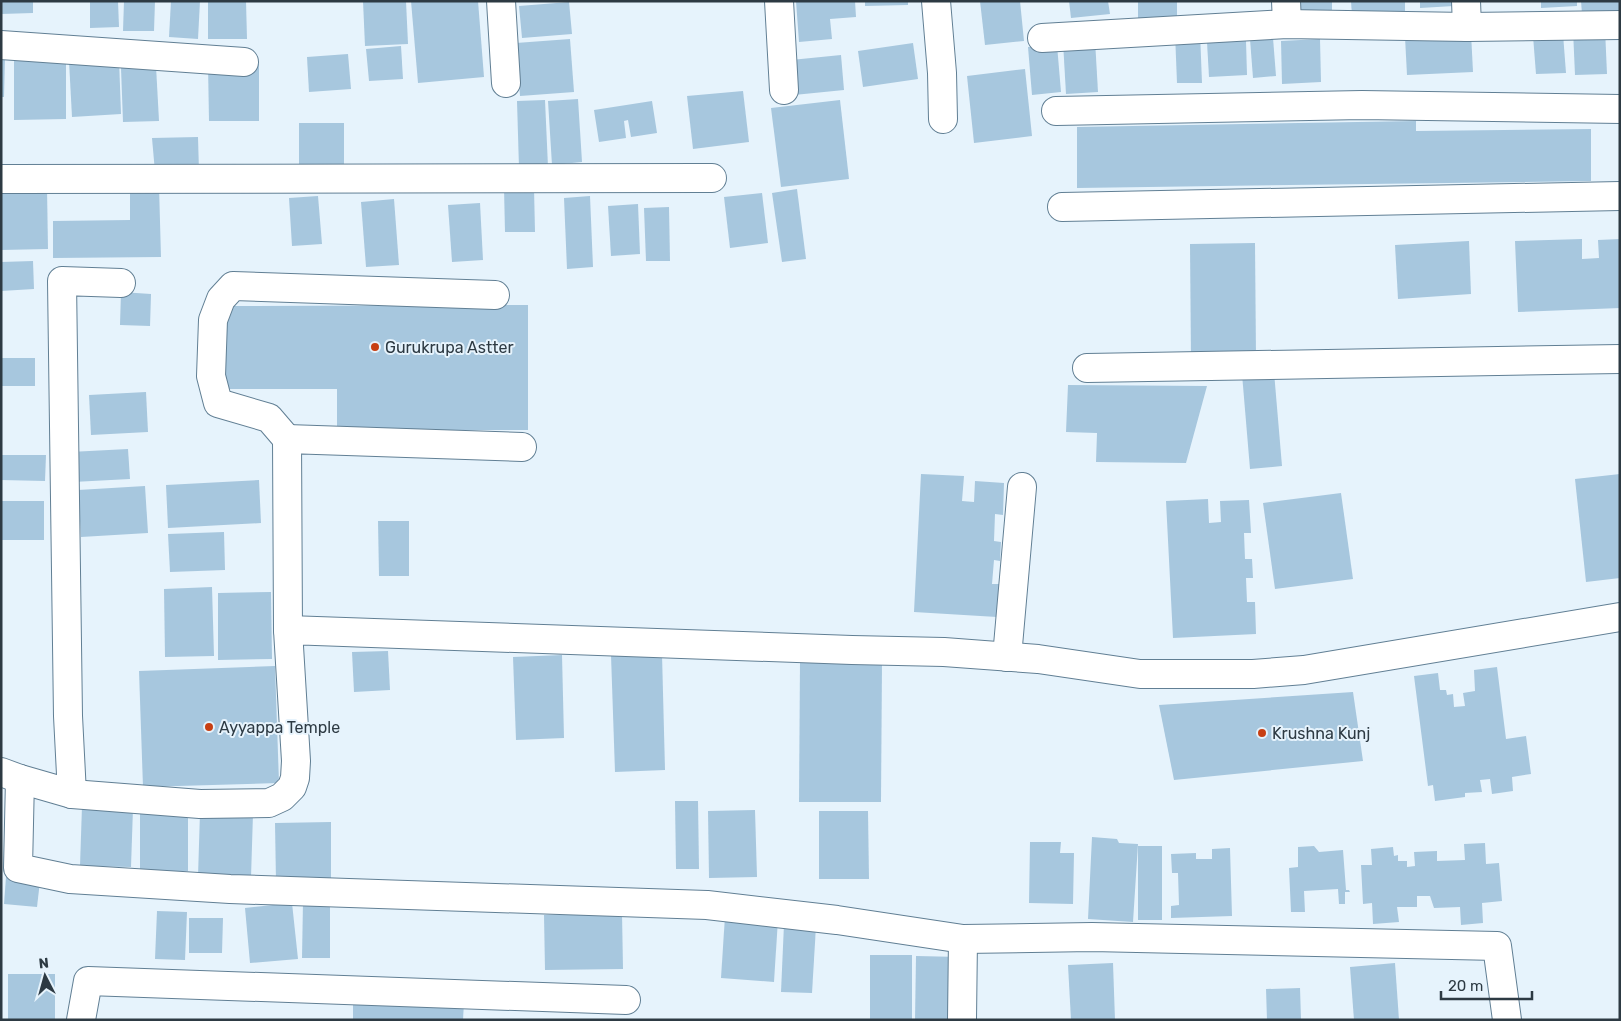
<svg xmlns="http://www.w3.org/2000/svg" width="1621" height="1021" font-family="Rubik,sans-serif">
<rect width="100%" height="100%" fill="#e6f3fc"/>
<g fill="#a7c7de">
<polygon points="1,1 33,1 33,13 1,14"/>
<polygon points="90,1 118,1 119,27 90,28"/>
<polygon points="124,1 155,1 154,31 123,31"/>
<polygon points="171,1 200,1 198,39 169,37"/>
<polygon points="208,1 246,1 247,39 208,39"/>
<polygon points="363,1 406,1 408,44 365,46"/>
<polygon points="411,1 478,1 484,77 418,83"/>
<polygon points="796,1 855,1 856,17 830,19 832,39 799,42"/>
<polygon points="865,1 908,1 908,5 865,6"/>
<polygon points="980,1 1020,1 1024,41 985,45"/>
<polygon points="1069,1 1108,1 1110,14 1071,18"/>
<polygon points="1138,1 1177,1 1177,18 1138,19"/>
<rect x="1295" y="1" width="37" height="9"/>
<polygon points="1351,1 1405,1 1405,14 1352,16"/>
<polygon points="1420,1 1454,1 1454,6 1420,8"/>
<polygon points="1541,1 1577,1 1577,6 1541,8"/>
<polygon points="1581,1 1620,1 1620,13 1582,14"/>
<polygon points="569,2 572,34 522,38 519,6"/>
<polygon points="1605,29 1607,74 1575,75 1573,30"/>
<polygon points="1200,32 1202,83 1177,83 1175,33"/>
<polygon points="1471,33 1473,72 1407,75 1405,37"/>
<polygon points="1563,34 1566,73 1536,74 1533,36"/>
<polygon points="1273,38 1276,76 1253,78 1250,39"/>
<polygon points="570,39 574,92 520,96 516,43"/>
<polygon points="1320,39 1321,82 1282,84 1281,41"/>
<polygon points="1095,40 1098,92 1066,94 1063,42"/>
<polygon points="1246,41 1247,75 1209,77 1207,42"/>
<polygon points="913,43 918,79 863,87 858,51"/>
<polygon points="1057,45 1061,92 1032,95 1028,47"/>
<polygon points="401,46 403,79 369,81 366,49"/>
<polygon points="348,54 351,89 309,92 307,57"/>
<polygon points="66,55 66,119 14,120 14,56"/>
<polygon points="841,55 844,90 794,95 791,60"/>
<polygon points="1,57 5,57 4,97 1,97"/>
<polygon points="119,59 121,114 72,117 69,61"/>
<polygon points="208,64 259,64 259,121 209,121"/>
<polygon points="156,66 159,121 123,122 121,68"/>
<polygon points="1025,69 1032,136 974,143 967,76"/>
<polygon points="743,91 749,142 693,149 687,96"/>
<polygon points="578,99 582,162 552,165 548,101"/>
<polygon points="545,100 548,167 519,168 517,101"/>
<polygon points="840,100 849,179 781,187 771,108"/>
<polygon points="652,101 657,133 631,137 628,120 624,121 626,138 599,142 594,110"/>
<polygon points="1416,121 1416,131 1591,129 1591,181 1077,188 1077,127"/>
<rect x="299" y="123" width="45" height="46"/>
<polygon points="198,137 199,172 155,172 152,138"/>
<polygon points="130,186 159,186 161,257 53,258 53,221 130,220"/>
<polygon points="47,188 48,249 1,250 1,189"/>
<polygon points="504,188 534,188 535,232 505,232"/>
<polygon points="797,189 806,259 782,262 772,193"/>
<polygon points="762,193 768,243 730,248 724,197"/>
<polygon points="318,196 322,244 292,246 289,198"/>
<polygon points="590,196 593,267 567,269 564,198"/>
<polygon points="394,199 399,265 366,267 361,202"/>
<polygon points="480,203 483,260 452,262 448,205"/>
<polygon points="638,204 640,254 611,256 608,206"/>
<polygon points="669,207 670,261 646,261 644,208"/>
<polygon points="1582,239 1582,259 1599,258 1598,240 1620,239 1620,308 1518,312 1515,241"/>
<polygon points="1469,241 1471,294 1398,299 1395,245"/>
<polygon points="1255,243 1256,358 1191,359 1190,244"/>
<polygon points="33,261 34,289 1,291 1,262"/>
<polygon points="121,292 151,294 150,326 120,325"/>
<polygon points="528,305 528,430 337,430 337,389 222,389 222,306"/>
<rect x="1" y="358" width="34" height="28"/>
<polygon points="1274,372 1282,466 1250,469 1242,374"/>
<polygon points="1068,385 1207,386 1186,463 1096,462 1097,433 1066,432"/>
<polygon points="146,392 148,432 91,435 89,395"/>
<polygon points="128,449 130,479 73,482 70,452"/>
<polygon points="1,455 46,455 45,481 1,480"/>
<polygon points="921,474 964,476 962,501 974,502 975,481 1004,483 1003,515 995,514 994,541 1001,542 1000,561 994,560 992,584 999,584 997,617 914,612"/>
<polygon points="1620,474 1620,578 1586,582 1575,479"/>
<polygon points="259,480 261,523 168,528 166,485"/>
<polygon points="145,486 148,533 81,537 78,490"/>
<polygon points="1341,493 1353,579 1275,589 1263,503"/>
<polygon points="1208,499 1209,523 1221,522 1220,501 1249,500 1251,533 1244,533 1245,559 1252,559 1253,578 1246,578 1247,602 1255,602 1256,634 1173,638 1166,501"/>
<rect x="1" y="501" width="43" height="39"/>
<polygon points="378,521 409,521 409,576 379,576"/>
<polygon points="224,532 225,570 170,572 168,534"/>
<polygon points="212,587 214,656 165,657 164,589"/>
<polygon points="271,592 272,659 218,660 218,593"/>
<polygon points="388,651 390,690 354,692 352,652"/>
<polygon points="662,654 665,770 615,772 611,655"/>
<polygon points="562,655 564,738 516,740 513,657"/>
<polygon points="800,661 882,662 881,802 799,802"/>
<polygon points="275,666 279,783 143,787 139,671"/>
<polygon points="1497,667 1506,739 1526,736 1531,774 1512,777 1513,791 1492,794 1490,779 1480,780 1482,792 1465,793 1465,797 1435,801 1433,785 1428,786 1414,676 1438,673 1440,690 1446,690 1447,695 1453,694 1454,707 1465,706 1463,693 1475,691 1474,670"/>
<polygon points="1353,692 1363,761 1174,780 1159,705"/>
<polygon points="675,801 698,801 699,869 676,869"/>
<polygon points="82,806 133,808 131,867 80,866"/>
<rect x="140" y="809" width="48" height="62"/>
<polygon points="755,810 757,877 709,878 708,811"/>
<polygon points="819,811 868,811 869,879 819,879"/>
<polygon points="200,812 253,813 251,877 198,876"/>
<polygon points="331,822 331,882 276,882 275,823"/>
<polygon points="1092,837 1117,839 1119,843 1138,844 1133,922 1088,919"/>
<polygon points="1030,842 1061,842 1060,853 1074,853 1073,904 1029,903"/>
<polygon points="1485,843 1486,864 1499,863 1502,901 1482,903 1483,923 1461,925 1460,907 1434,908 1430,896 1417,896 1417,907 1397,907 1399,922 1373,924 1372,903 1363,904 1361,865 1372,865 1371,849 1393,847 1394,856 1398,855 1398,861 1407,861 1407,867 1415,866 1414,852 1437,851 1437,861 1465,860 1464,844"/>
<rect x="1138" y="846" width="24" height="74"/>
<polygon points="1314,846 1319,852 1343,850 1346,890 1349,890 1350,892 1345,892 1345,904 1339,904 1338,889 1304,891 1305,912 1291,912 1289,868 1298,867 1298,847"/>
<polygon points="1230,848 1232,916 1171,918 1171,906 1179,905 1178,873 1172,873 1171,854 1196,853 1196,859 1212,859 1212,849"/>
<polygon points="6,877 40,881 37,907 4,904"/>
<polygon points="303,902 330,903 330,958 302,958"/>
<polygon points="292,903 298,959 250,963 245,908"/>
<polygon points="157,911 187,912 185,960 155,959"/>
<polygon points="622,913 623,969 545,970 544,915"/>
<polygon points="725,916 778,919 774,982 721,978"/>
<polygon points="189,918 223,918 222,953 189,953"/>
<polygon points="784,924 816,926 812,993 781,992"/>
<rect x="870" y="955" width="42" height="65"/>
<polygon points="916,956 961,957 959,1020 915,1020"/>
<polygon points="1113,963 1115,1020 1071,1020 1068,965"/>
<polygon points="1395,963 1399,1020 1354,1020 1350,967"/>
<rect x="8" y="974" width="47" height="46"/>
<polygon points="1300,988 1301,1020 1267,1020 1266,989"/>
<polygon points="353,999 464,1002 463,1020 353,1020"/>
</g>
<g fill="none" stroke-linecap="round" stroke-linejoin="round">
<g stroke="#617f94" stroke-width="30">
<g id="minor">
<polyline points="501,1 506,83"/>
<polyline points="779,1 784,90"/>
<polyline points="936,1 942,73 943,119"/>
<polyline points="1286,1 1287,24"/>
<polyline points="1466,1 1467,27"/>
<polyline points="1042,38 1287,24 1467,27 1620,25"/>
<polyline points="1,45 244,62"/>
<polyline points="1056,111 1362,105 1620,109"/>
<polyline points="1,179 712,178"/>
<polyline points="1062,207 1620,196"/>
<polyline points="1087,368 1620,359"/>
<polyline points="287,439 269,418 218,403 211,376 213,320 221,299 233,286 495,295"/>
<polyline points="288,630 287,439 522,447"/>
<polyline points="1007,657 1022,487"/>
<polyline points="1,772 20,779 72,794 200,804 269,803 282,797 292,787 295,778 296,761 288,630 852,650 944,652 1038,659 1140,674 1253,674 1304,670 1620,617"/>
<polyline points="20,779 18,868 70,879 230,889 707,905 837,920 963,939 1092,937 1497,946 1507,1020"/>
<polyline points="72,794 68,716 62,281 121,283"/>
<polyline points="81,1020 88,981 626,1000"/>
<polyline points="962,1020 963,939"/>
</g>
</g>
<use href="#minor" stroke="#fff" stroke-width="28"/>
</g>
<g fill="#c73f13" stroke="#e6f3fc" stroke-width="2">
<circle cx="375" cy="347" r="5"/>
<circle cx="209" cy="727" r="5"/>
<circle cx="1262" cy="733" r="5"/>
</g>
<g text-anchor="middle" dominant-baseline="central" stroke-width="4" stroke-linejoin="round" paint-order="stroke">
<g font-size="16" fill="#2d3a43" stroke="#e6f3fc" text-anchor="start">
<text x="385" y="347">Gurukrupa Astter</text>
<text x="219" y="727">Ayyappa Temple</text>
<text x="1272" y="733">Krushna Kunj</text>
</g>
</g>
<rect width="1621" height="1021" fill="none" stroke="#2d3a43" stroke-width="5"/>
<g transform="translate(45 976) rotate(354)" stroke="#e6f3fc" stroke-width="4" paint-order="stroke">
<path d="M0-4L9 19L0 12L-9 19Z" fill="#2d3a43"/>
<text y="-8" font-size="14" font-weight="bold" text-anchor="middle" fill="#2d3a43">N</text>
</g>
<path d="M1441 991v8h91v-8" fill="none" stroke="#2d3a43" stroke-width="2.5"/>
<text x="1448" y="991" font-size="15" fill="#2d3a43" stroke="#e6f3fc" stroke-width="4" paint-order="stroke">20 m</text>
</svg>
